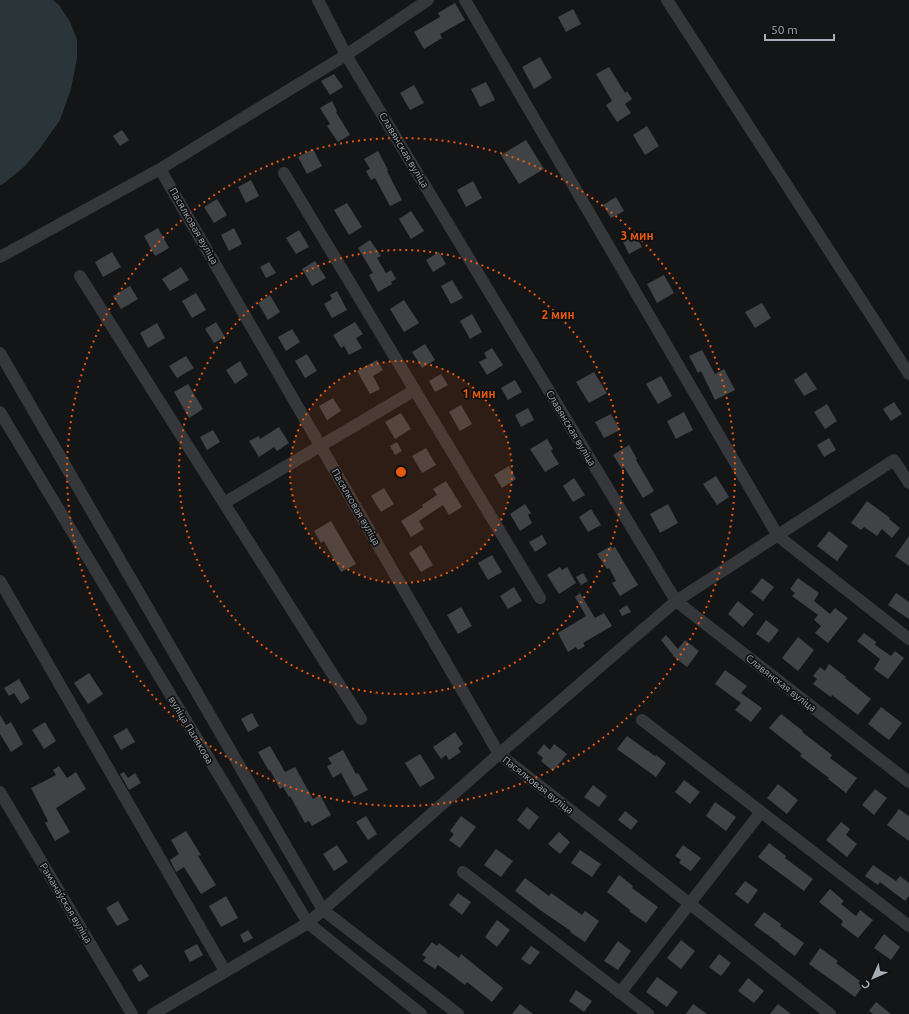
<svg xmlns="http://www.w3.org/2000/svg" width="909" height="1014" font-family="Ubuntu,sans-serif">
<rect width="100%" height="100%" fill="#141516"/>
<polygon fill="#2a353a" points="0,0 53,0 59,5 70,22 77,39 77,58 71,89 60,120 41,147 24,167 3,184 0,185"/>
<g fill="#404346">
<polygon points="455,3 465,20 440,34 442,38 424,49 414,32 440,17 438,13"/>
<polygon points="573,9 581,24 566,32 558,17"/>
<polygon points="540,57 552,78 534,89 522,67"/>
<polygon points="609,67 625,93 627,91 632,99 625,104 631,113 617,122 606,105 612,101 596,74"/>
<polygon points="334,74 343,87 330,95 321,81"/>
<polygon points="486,82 495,100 480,107 471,89"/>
<polygon points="414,85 424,103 410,110 400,93"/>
<polygon points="332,101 337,111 336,112 350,135 338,142 327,126 330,124 320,108"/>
<polygon points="647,126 659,146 645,155 633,135"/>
<polygon points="122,130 129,140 120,146 113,136"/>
<polygon points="526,140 544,169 519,184 501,155"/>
<polygon points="313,149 322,166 307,174 298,157"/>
<polygon points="378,151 388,170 387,171 402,200 390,206 375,178 371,180 366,171 370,169 364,159"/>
<polygon points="251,180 259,196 246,203 238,187"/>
<polygon points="473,181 482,198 466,207 457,190"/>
<polygon points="616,197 624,211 611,218 603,205"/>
<polygon points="217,199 227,215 214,223 204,207"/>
<polygon points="347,203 362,227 349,235 334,210"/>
<polygon points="411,211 424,231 411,239 399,219"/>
<polygon points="158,228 169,248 155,256 144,236"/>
<polygon points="234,228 242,244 229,251 221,235"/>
<polygon points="299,230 309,247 296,254 286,238"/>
<polygon points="636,236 642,247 629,254 623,242"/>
<polygon points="370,240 381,256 377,258 386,273 391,270 396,279 391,282 392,284 378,292 369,275 373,273 358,248"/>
<polygon points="112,252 121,267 103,277 95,262"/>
<polygon points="439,252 446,264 433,272 426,260"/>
<polygon points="315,261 326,278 312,286 302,269"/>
<polygon points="269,262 276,273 266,278 260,267"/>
<polygon points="181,267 189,280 170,291 162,279"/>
<polygon points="664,275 674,293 657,303 647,284"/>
<polygon points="452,280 463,298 451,304 441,286"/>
<polygon points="130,286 138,299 121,309 113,296"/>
<polygon points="337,291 347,310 332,318 324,304 332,299 330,295"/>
<polygon points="196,293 206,310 192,318 182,301"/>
<polygon points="270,295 280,312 268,320 258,303"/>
<polygon points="404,300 419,323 404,332 390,309"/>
<polygon points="762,303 771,318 755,328 745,312"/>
<polygon points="472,314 482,332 470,339 460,321"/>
<polygon points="216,322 225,337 214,343 205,329"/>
<polygon points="355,322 363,334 356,338 362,348 349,355 344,346 341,348 333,335"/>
<polygon points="157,323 165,338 148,348 140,333"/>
<polygon points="292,329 300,342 286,351 278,337"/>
<polygon points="425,344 435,360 422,368 412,352"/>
<polygon points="492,348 503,365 487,375 479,362 487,358 484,353"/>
<polygon points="702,350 715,374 724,369 735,390 715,400 701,371 698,373 689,356"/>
<polygon points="307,354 317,371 305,378 295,361"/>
<polygon points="186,356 194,368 177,378 169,366"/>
<polygon points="377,360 383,370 373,376 380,389 370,394 357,371"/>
<polygon points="240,361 248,375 235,384 226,370"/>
<polygon points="594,372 607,393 589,403 576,382"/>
<polygon points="806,372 817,389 804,396 794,380"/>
<polygon points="441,374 448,385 435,392 429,381"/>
<polygon points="661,376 672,396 658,404 646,384"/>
<polygon points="515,380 522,392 508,400 501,388"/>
<polygon points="188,384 203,409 189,418 174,392"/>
<polygon points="333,398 341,411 327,420 319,406"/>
<polygon points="894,402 902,414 891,421 883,409"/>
<polygon points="827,404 837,421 825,429 814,412"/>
<polygon points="461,405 472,424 460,431 449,412"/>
<polygon points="528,408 534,420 521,427 515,415"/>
<polygon points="684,412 693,430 676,439 667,421"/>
<polygon points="401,413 411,429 395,439 385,422"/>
<polygon points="611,414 620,430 604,438 595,422"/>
<polygon points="279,427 289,443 277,451 274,447 259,457 249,441 259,436 260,439"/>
<polygon points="213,430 220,442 207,450 200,437"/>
<polygon points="829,438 836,450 824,457 817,445"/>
<polygon points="547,439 553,449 551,451 559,464 545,472 530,449"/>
<polygon points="397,442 402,451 395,455 390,446"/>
<polygon points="629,445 637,459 636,460 654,491 643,498 624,467 622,469 613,455"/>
<polygon points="426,448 436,465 422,473 412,456"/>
<polygon points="509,466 516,479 502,488 494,475"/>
<polygon points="716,476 729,497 717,505 703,484"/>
<polygon points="574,478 585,495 573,502 563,486"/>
<polygon points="446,481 462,507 449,515 443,505 419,521 424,529 411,537 401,521 423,507 422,505 437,495 433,489"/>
<polygon points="384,488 394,504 381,512 371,496"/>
<polygon points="867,501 890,518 889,519 900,528 892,538 882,529 877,536 864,527 861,530 851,523"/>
<polygon points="525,504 531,513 528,515 532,523 520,531 510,514"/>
<polygon points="668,504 678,523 660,533 650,514"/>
<polygon points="591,509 601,525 588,532 579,517"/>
<polygon points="331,521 356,564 341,572 324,541 321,543 314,531"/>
<polygon points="829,531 848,546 837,561 817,546"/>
<polygon points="542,535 547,544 535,552 529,542"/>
<polygon points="909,536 909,566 895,556"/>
<polygon points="421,545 433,565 421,572 409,553"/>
<polygon points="611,546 612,548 615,547 638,585 620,596 612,583 616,581 609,568 607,569 597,554"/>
<polygon points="492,555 502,572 488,580 478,563"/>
<polygon points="560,567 562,570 567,567 576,583 559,594 547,575"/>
<polygon points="583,573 588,581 581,585 576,577"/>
<polygon points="762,578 774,587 763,601 751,592"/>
<polygon points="798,578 819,593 814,601 830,614 835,608 848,618 828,643 815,633 821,626 814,620 818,615 792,596 795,593 790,589"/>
<polygon points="514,587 522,601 508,609 500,596"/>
<polygon points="580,593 595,618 604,613 612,626 583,643 585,646 578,650 576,647 568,652 558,633 586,616 575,597"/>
<polygon points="896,593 909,602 909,619 888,605"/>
<polygon points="738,601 754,614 743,627 728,614"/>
<polygon points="627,605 631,612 622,616 619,610"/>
<polygon points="461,607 472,626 458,634 447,615"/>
<polygon points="766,620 779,630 769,643 756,634"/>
<polygon points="864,633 876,642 875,645 891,656 895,651 904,658 888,679 874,669 880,659 857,641"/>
<polygon points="666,635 678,649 685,640 699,651 687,667 673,656 673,655 661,640"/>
<polygon points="798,637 814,650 798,671 782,658"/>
<polygon points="829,664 846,677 845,678 871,699 858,715 832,695 831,697 813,684 817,679 813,676 820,667 825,671"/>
<polygon points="725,670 747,686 741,693 762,708 751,722 735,710 741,703 715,684"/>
<polygon points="89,673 103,694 88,704 74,683"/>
<polygon points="19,679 30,698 21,704 14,693 9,696 4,688"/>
<polygon points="881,707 902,723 889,740 868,724"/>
<polygon points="252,713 259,726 248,732 241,719"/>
<polygon points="781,714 803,731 802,732 832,755 830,758 857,778 846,793 828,779 829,778 800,756 802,754 769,728"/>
<polygon points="0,715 6,725 11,722 23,744 11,752 0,734"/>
<polygon points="45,722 56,741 44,749 32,730"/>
<polygon points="127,728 135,742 121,750 113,736"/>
<polygon points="455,732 463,744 458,748 461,752 449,760 446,755 441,759 433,747"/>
<polygon points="627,736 655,756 656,755 666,763 656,777 617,749"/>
<polygon points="544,744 550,750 554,744 567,754 553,771 541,761 543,758 537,753"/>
<polygon points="270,746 285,772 295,767 313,799 320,795 331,815 312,826 309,821 305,823 290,796 289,797 283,787 280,789 270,770 269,771 258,752"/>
<polygon points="343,750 356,774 358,773 368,790 354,797 341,773 333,778 327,766 332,764 328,758"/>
<polygon points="420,754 435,778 420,787 405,763"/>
<polygon points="59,766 67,778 76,772 86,789 56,808 70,832 55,841 45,823 48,821 31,788 56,775 53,770"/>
<polygon points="124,772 128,778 135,773 141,783 129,790 120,774"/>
<polygon points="684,780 700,792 690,804 675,792"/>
<polygon points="778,784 798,800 787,814 767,798"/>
<polygon points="593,785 607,796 599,807 584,797"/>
<polygon points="875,789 887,798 874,815 862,805"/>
<polygon points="715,802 736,817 726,831 706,816"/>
<polygon points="527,807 539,817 529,830 517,820"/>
<polygon points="899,809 909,816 909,841 887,825"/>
<polygon points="625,811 638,821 631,830 618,820"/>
<polygon points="366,816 377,834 368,840 356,822"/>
<polygon points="461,816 476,827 460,848 449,840 454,834 450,831"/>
<polygon points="841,822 850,829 846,835 857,844 847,857 826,840"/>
<polygon points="186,831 201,855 198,856 216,885 201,894 184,867 176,872 170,860 179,854 171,840"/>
<polygon points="559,832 570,842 560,854 548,844"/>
<polygon points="769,843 786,856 785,858 813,879 804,891 758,857"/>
<polygon points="337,845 348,862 334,871 323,854"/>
<polygon points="683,845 701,858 691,871 679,863 681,860 675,856"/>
<polygon points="496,849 513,861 501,877 484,865"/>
<polygon points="580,850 601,864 592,877 571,863"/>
<polygon points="873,865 896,881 900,876 909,883 909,896 905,901 880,882 878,885 865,876"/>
<polygon points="619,875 633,886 632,888 658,907 646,923 629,911 630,910 607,892"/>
<polygon points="525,878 549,896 551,893 582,915 585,911 599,921 585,942 570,932 571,931 540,910 515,891"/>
<polygon points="745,881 758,890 748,904 735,894"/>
<polygon points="830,889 844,901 841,904 856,916 860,910 873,920 858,938 841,925 843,921 819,902"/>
<polygon points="458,893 471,902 462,915 449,905"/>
<polygon points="226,896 238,918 221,927 209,906"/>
<polygon points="118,901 129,920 117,926 106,908"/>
<polygon points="764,912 781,924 780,926 804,943 795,956 780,945 780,944 754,925"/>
<polygon points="497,920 510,930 497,947 485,937"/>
<polygon points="248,930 253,938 244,943 240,935"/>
<polygon points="884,934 900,947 891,960 874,948"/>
<polygon points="681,940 695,951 681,969 667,958"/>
<polygon points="618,941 631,951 618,970 604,961"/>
<polygon points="432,942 437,946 439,943 459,958 461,954 503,988 492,1002 467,982 465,985 438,965 435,969 423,961 426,957 422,955"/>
<polygon points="197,944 203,955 190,962 184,951"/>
<polygon points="531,946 540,952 530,965 521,959"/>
<polygon points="820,948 838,961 836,963 860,981 858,983 863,986 855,997 809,964"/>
<polygon points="719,954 731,963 721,976 709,967"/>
<polygon points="141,964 149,976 139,982 132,970"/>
<polygon points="657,977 678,992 667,1007 646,992"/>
<polygon points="748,978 764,991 754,1003 738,991"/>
<polygon points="576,990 592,1001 584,1012 569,1001"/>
<polygon points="876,1002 891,1014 873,1014 869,1011"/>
<polygon points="520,1004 533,1014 512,1014"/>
<polygon points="693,1004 707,1014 686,1014"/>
<polygon points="778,1004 791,1014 770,1014"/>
</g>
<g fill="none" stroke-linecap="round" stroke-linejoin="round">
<g stroke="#35373b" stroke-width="12">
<polyline points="318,0 346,55 676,601 909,782"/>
<polyline points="428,0 346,55 160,169 499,754 830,1014"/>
<polyline points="465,0 778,536 909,639"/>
<polyline points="667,0 909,374"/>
<polyline points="284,173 540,598"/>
<polyline points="0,257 160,169"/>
<polyline points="80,276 361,719"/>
<polyline points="0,353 323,910 458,1014"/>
<polyline points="0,412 308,923 421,1014"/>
<polyline points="224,503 415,390"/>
<polyline points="0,581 225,971"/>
<polyline points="642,720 909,926"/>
<polyline points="0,792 132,1014"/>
<polyline points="463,872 648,1014"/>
<polyline points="620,993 761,812"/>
<polyline points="153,1014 308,923 499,754 676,601 894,460 909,483"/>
</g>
</g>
<circle cx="401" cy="472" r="111" fill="#e8590c" fill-opacity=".12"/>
<g fill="none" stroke="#e8590c" stroke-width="2" stroke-dasharray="2 4">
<circle cx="401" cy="472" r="111"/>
<circle cx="401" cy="472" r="222"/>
<circle cx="401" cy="472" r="334"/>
</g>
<g text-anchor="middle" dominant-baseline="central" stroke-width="3.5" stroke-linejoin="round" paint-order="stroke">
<g font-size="10" fill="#a6adb7" stroke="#0f1011">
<text transform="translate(404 150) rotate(59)">Славянская вуліца</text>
<text transform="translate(194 226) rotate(60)">Пасялковая вуліца</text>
<text transform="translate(571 428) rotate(59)">Славянская вуліца</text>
<text transform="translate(356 507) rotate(60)">Пасялковая вуліца</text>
<text transform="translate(781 683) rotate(38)">Славянская вуліца</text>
<text transform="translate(191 730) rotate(59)">вуліца Палякова</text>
<text transform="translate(538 785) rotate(38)">Пасялковая вуліца</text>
<text transform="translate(66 903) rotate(59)">Раманаўская вуліца</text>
</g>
</g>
<circle cx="401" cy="472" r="6" fill="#e8590c" stroke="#0f1011" stroke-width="2"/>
<g font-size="12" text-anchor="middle" font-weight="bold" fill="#e8590c" stroke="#0f1011" stroke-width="3.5" stroke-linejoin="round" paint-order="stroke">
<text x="637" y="240">3 мин</text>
<text x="558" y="319">2 мин</text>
<text x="479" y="398">1 мин</text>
</g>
<g transform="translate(873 978) rotate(225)" stroke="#0f1011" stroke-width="3" paint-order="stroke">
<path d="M0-3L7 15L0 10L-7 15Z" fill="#a6adb7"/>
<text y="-6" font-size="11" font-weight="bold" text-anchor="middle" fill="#a6adb7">С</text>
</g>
<path d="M765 34v6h69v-6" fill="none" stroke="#a6adb7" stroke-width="2"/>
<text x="771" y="34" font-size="12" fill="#a6adb7" stroke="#0f1011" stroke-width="3" paint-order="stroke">50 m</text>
</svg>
